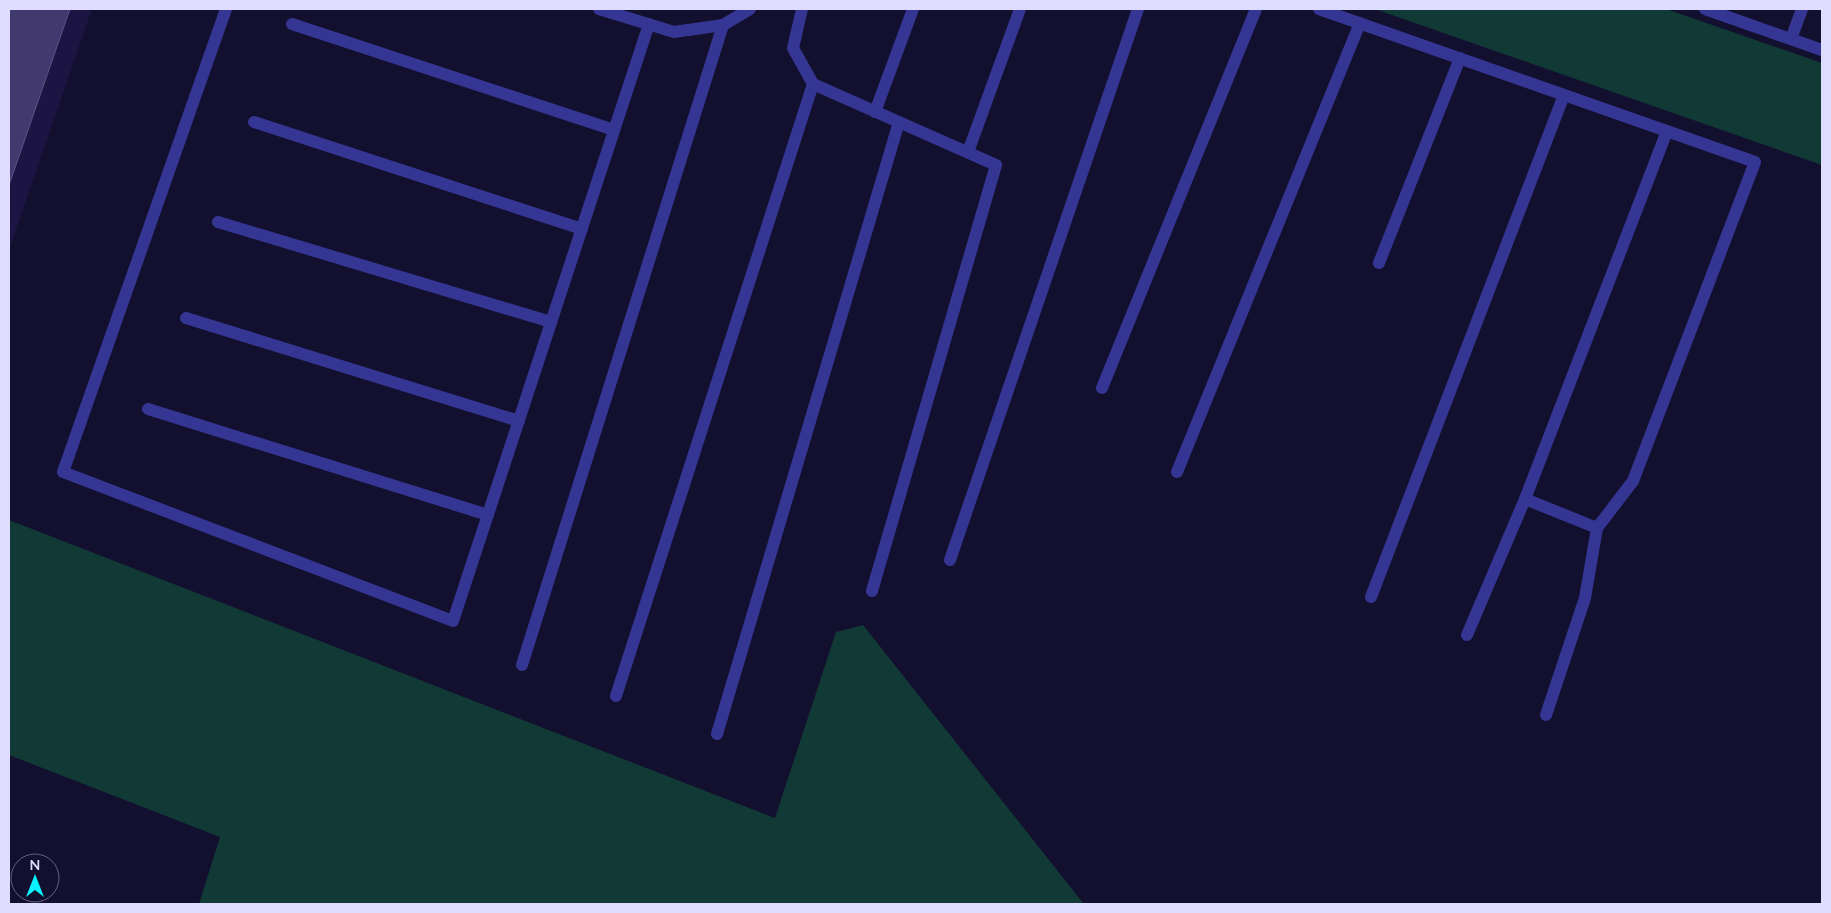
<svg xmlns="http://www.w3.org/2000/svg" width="1831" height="913" font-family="Lato,sans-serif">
<rect width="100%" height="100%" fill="#130f2f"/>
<g fill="#113a37">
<polygon points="1375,9 1666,9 1822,63 1822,165"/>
<polygon points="9,520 775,818 836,632 863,625 1083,903 1086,904 199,904 220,837 9,755"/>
</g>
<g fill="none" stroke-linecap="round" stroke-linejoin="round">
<g stroke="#353693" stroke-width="12">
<polyline points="226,9 63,472 453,621 649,24"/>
<polyline points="599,9 674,32 723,25 750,9"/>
<polyline points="802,9 793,48 813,84 996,165 872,591"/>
<polyline points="1319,9 1755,162 1633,481 1597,528 1525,499 1467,635"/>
<polyline points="292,24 614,130"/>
<polyline points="1791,39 1802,9"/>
<polyline points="875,112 913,9"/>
<polyline points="254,122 582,229"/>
<polyline points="968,152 1020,9"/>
<polyline points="218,222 551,322"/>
<polyline points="1379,263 1460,58"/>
<polyline points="186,318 519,421"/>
<polyline points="1102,388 1256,9"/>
<polyline points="148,409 488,515"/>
<polyline points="1177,472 1360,23"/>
<polyline points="1525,499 1667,131"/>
<polyline points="950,560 1138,9"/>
<polyline points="1371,597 1564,95"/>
<polyline points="522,665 723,25"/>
<polyline points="616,696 813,84"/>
<polyline points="1546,715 1585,598 1597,528"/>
<polyline points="717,734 899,122"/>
</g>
<polyline stroke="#353693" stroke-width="12" points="1705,9 1822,50"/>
</g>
<polygon fill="#1c1544" points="70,9 92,9 9,250 9,185"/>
<polygon fill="#423a6f" stroke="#5b5486" points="9,9 70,9 9,185"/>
<rect width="1831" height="913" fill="none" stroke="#dfddff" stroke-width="20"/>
<g transform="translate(35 878)"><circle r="24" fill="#130f2f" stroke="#656182"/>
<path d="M0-4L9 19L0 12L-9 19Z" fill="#09f3ff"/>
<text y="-8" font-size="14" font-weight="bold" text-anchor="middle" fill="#dfddff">N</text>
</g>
</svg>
